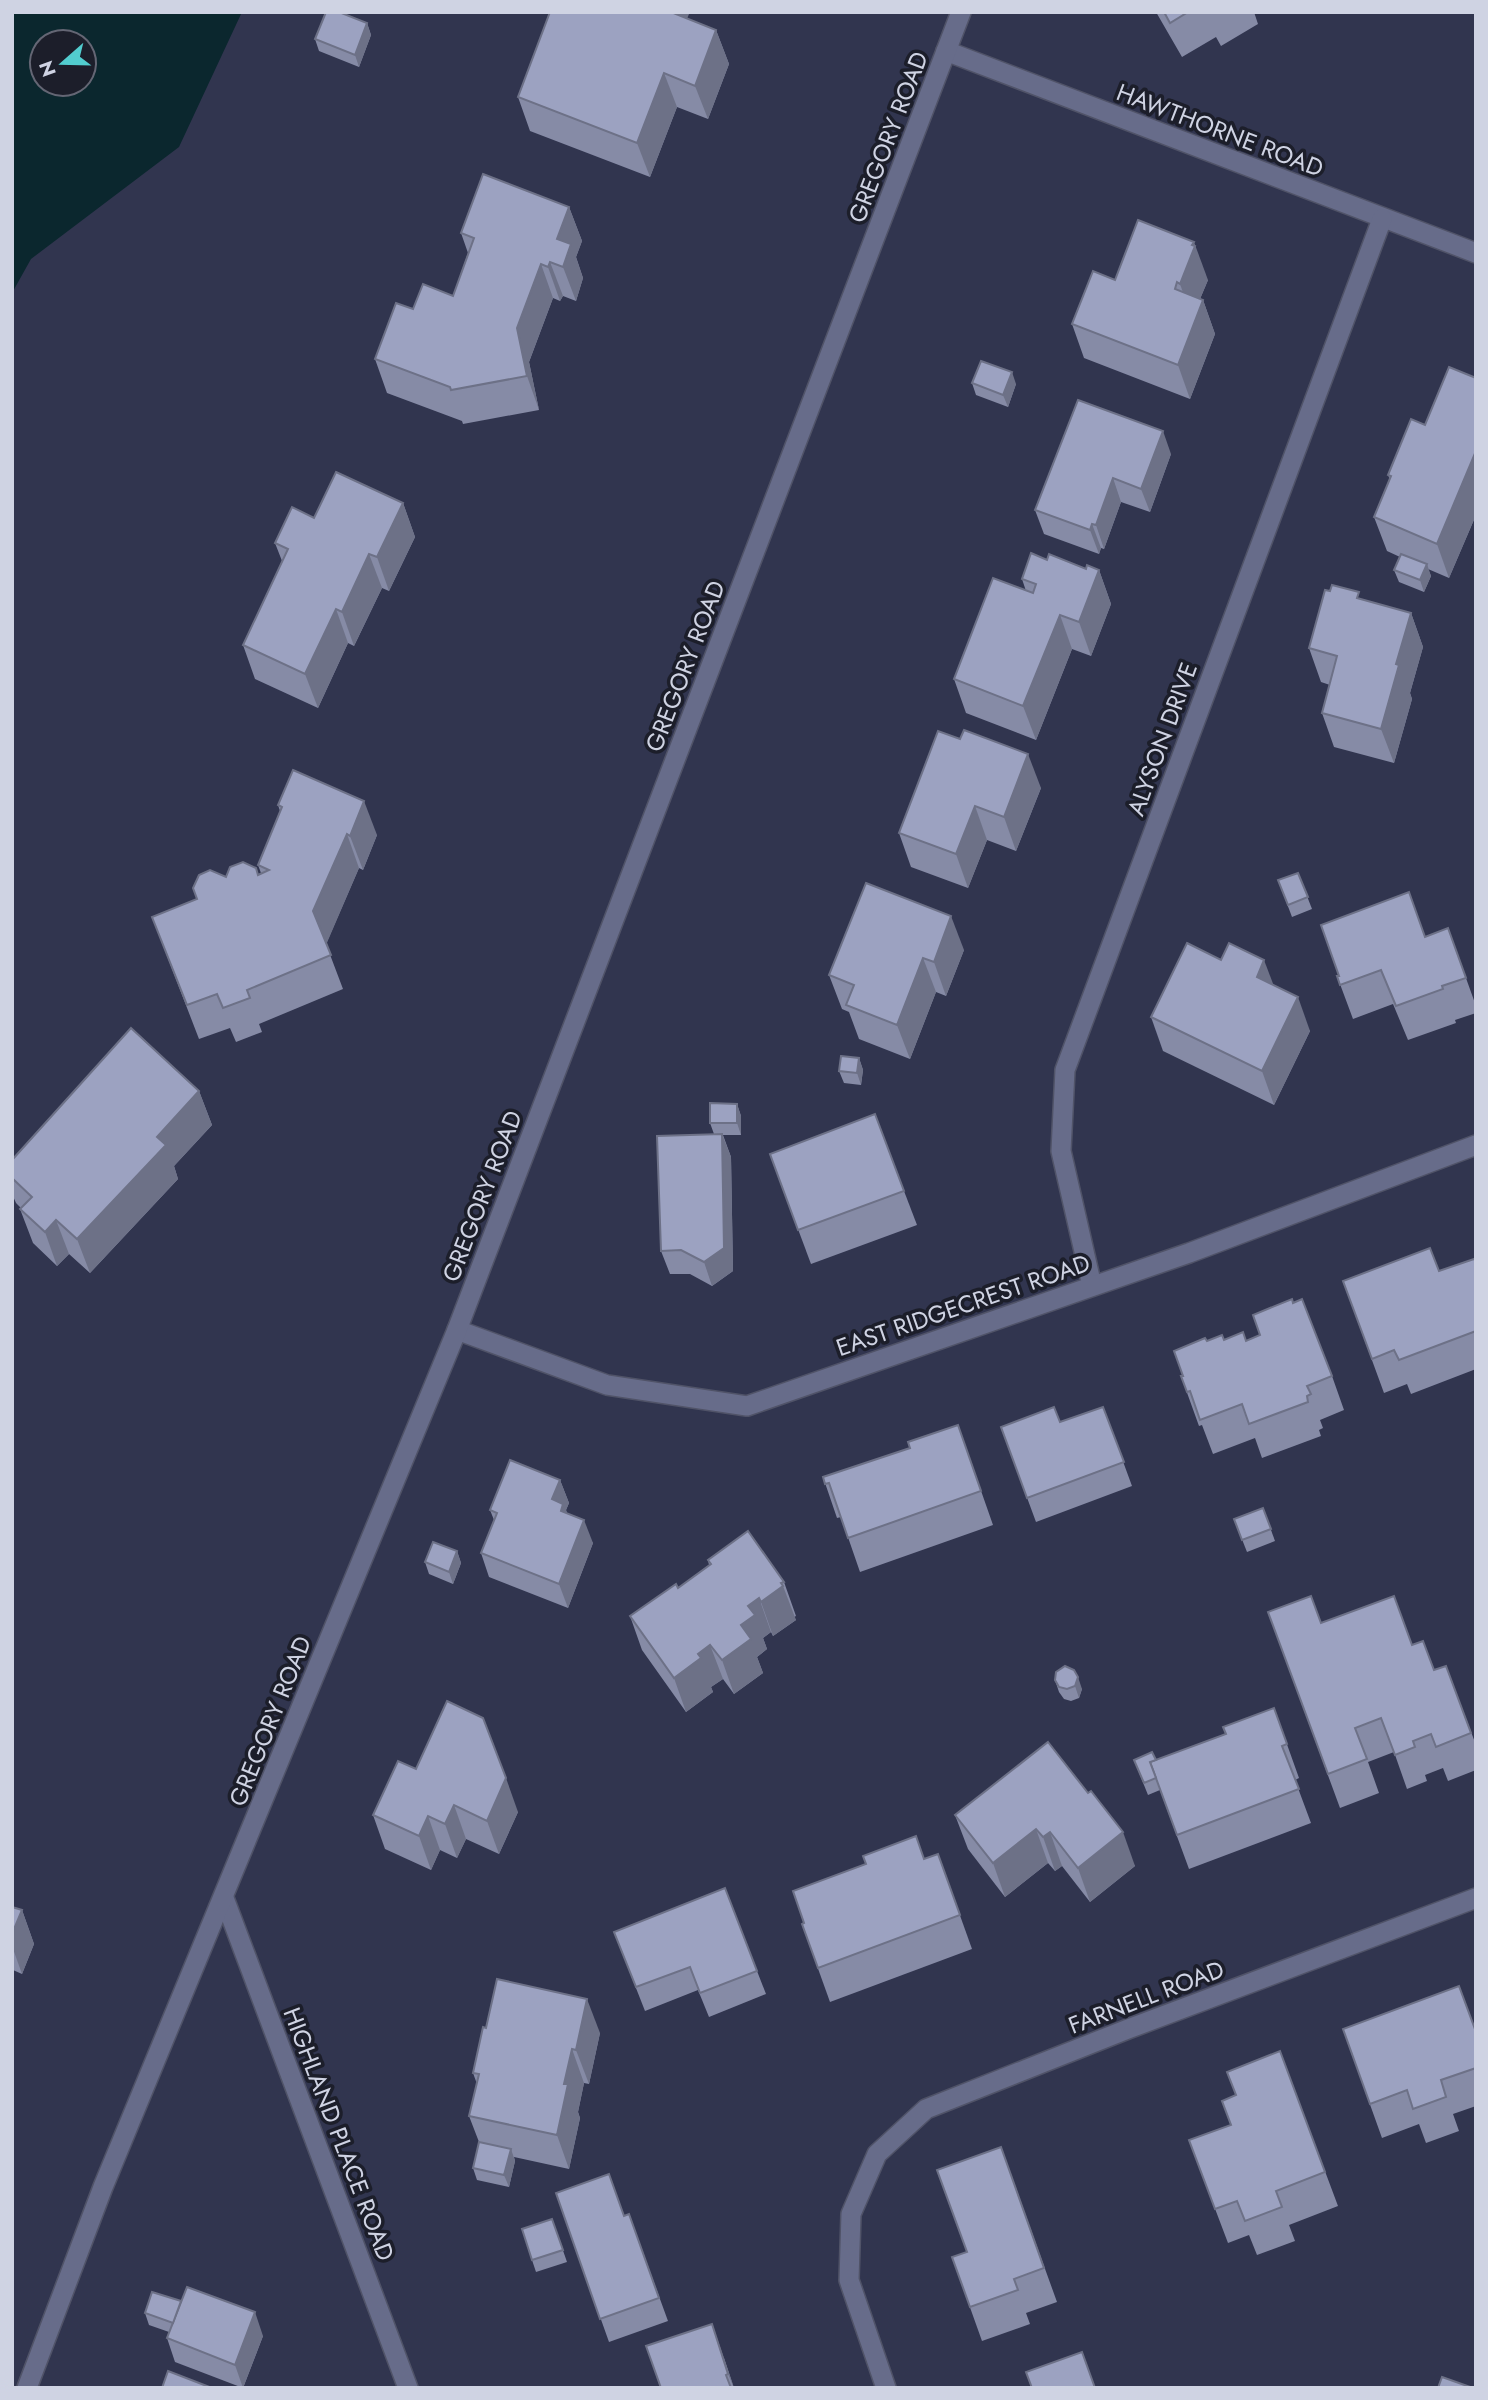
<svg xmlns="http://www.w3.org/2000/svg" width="1488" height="2400" font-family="Jost,sans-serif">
<rect width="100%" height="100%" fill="#31354f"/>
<path fill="#0b272e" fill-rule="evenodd" d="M12 12H242L179 147 31 259 12 293ZM42 42H84V84H42Z"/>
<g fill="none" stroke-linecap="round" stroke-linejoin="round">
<g stroke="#505368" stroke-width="22">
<g id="minor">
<polyline points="946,51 1476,253"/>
<polyline points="1092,1286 1061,1151 1065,1070 1382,219"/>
<polyline points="457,1330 607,1385 747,1406 1189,1253 1476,1145"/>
<polyline points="224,1898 408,2388"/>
<polyline points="886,2388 849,2280 851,2214 877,2154 926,2109 1128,2029 1476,1898"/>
</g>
</g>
<g stroke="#505368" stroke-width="22">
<polyline id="tertiary" points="27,2388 103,2187 457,1330 961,12"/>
</g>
<use href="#minor" stroke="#676c8a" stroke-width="19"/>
<use href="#tertiary" stroke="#676c8a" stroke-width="19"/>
</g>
<g fill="#868ba6">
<polygon points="1156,12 1254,12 1258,24 1221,46 1216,37 1182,57"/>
<polygon points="687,19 716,30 729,64 708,119 677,107 650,177 530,131 518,97"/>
<polygon points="367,23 371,35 359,67 319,51 315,39"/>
<polygon points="569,207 582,241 576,257 583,278 576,301 563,296 560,301 553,298 529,362 539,410 463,424 462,421 387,393 375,359 413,309 453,296 468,253 461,233"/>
<polygon points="1115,280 1208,280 1200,299 1203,300 1215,334 1190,399 1084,358 1072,324"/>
<polygon points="1476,378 1476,515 1449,578 1428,569 1431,576 1424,592 1399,582 1394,570 1400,557 1387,551 1374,517 1390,480 1388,475 1425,425"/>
<polygon points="972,383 1016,384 1008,407 976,395"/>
<polygon points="1171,454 1150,512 1121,502 1104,549 1101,548 1099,554 1044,534 1035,510"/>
<polygon points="403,503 415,537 389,591 382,588 354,646 348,643 318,708 255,679 243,645 282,561 275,543 314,518"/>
<polygon points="1047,560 1086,569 1099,570 1111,604 1091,656 1072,649 1036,740 966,713 954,679 1026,591 1022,579"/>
<polygon points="1361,599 1411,613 1423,647 1410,693 1412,699 1394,763 1334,747 1322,713 1330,685 1321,682 1309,648"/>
<polygon points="960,739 1041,788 1016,851 987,840 968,888 911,867 899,833"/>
<polygon points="278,805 377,835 363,870 359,868 326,944 343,989 259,1024 262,1032 236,1042 230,1028 199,1039 152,917 197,899 226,877 258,875 261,873 258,865 280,811"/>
<polygon points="1298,873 1312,909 1292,917 1278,880"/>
<polygon points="1448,928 1476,1006 1476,1013 1455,1020 1456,1023 1408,1040 1393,1004 1353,1019 1337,976 1425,937"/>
<polygon points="964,950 946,996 936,992 910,1059 859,1039 849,1012 842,1009 829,975"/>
<polygon points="1273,985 1310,1031 1274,1105 1163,1051 1151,1017"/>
<polygon points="859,1058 863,1070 861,1085 844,1083 839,1071"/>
<polygon points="199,1091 212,1125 174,1166 178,1179 90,1273 69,1254 57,1266 33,1243 20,1209 21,1208 16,1203 12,1194 12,1160"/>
<polygon points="737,1104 741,1116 741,1135 723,1135 731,1157 733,1271 712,1286 690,1274 670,1274 661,1251 714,1134 710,1123"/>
<polygon points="770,1154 904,1191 917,1225 811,1264"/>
<polygon points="1476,1262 1476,1369 1411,1394 1407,1384 1384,1393 1343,1281 1439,1271"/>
<polygon points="1224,1340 1246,1341 1332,1376 1344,1410 1320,1420 1323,1428 1319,1430 1321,1436 1262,1458 1255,1438 1213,1454 1202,1425 1199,1426 1181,1376 1183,1376 1207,1341"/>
<polygon points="1103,1407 1132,1486 1036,1522 1001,1427 1060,1422"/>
<polygon points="958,1425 993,1525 860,1572 841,1517 837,1518 823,1477 910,1448"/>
<polygon points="560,1480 569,1503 566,1510 567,1513 593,1543 568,1608 489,1577 481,1553 494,1520 490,1510"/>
<polygon points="1263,1508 1275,1541 1247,1552 1234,1519"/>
<polygon points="457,1551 461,1563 453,1584 429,1574 425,1562"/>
<polygon points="708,1560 784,1582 796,1616 794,1617 796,1620 773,1636 771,1632 763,1638 767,1649 757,1657 763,1673 734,1694 723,1679 711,1687 713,1692 686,1712 642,1650 630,1616 678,1588 709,1565"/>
<polygon points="1268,1612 1321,1623 1412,1645 1434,1670 1446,1666 1476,1745 1476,1770 1448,1781 1443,1768 1425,1775 1427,1781 1407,1789 1394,1752 1368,1762 1379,1793 1340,1808"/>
<polygon points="1056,1672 1082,1689 1079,1698 1071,1701 1064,1699 1059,1692 1055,1680"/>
<polygon points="1274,1708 1299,1778 1295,1780 1311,1823 1189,1869 1160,1790 1148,1795 1134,1760 1156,1760 1226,1734"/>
<polygon points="1048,1742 1135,1866 1090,1902 1062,1866 1055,1871 1048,1863 1005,1897 968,1849 955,1815"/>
<polygon points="416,1769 518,1812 499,1854 466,1839 457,1858 440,1850 431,1870 385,1849 373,1815"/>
<polygon points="938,1854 972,1949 830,2002 802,1924 924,1859"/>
<polygon points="12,1907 22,1910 34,1944 22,1974 13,1970 12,1972"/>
<polygon points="614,1932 757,1971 766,1994 709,2017 698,1990 645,2011"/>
<polygon points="486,2028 600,2033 589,2084 584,2083 578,2112 580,2118 569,2169 514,2157 515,2161 509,2187 477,2180 473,2168 479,2142 469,2116 477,2084 473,2073"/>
<polygon points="1343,2029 1476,2032 1476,2106 1453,2114 1459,2131 1426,2143 1419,2124 1382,2138"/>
<polygon points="1280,2051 1338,2206 1289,2225 1295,2241 1257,2255 1249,2235 1228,2243 1189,2140 1231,2125 1236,2095"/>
<polygon points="1001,2147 1057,2302 1026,2313 1030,2324 982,2341 952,2257 967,2252"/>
<polygon points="556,2193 624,2216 629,2214 668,2321 609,2342"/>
<polygon points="552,2219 567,2262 536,2272 532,2260"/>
<polygon points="145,2313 263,2336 243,2388 175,2362 167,2338 169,2332 149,2325"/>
<polygon points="724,2358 734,2388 661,2388"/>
</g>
<g fill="#6d7187">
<polygon points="665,12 690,12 676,43"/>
<polygon points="367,23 371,35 359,67 355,55"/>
<polygon points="716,30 729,64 708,119 695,86"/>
<polygon points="664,73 677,107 650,177 637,143"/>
<polygon points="569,207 582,241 576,257 583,278 576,301 563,267 557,239"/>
<polygon points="1194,242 1208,280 1192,318 1180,284"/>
<polygon points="550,262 563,296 560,301 548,267"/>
<polygon points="541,264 553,298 529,362 539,410 527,376 517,328"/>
<polygon points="1203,300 1215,334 1190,399 1178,365"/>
<polygon points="1012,372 1016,384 1008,407 1003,395"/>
<polygon points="1163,431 1171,454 1150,512 1141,489"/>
<polygon points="1476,451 1476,515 1449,578 1437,544"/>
<polygon points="1113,478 1121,502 1104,549 1096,525"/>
<polygon points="403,503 415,537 389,591 377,557"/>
<polygon points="1092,524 1101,548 1099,554 1090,530"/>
<polygon points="369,554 382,588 354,646 342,612"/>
<polygon points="1427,564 1431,576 1424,592 1420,580"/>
<polygon points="1099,570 1111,604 1091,656 1079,622"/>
<polygon points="336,609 348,643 318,708 305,674"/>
<polygon points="1411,613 1423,647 1410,693 1412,699 1394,763 1381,729 1396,664"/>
<polygon points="1060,615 1072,649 1036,740 1023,706"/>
<polygon points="1028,754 1041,788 1016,851 1004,817"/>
<polygon points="364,801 377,835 363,870 350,836"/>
<polygon points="975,806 987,840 968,888 956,854"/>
<polygon points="347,834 359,868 326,945 313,911"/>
<polygon points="951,916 964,950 946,996 934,962"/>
<polygon points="923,958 936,992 910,1059 897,1025"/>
<polygon points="1264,960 1277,994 1257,977"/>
<polygon points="1298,997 1310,1031 1274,1105 1262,1071"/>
<polygon points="859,1058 863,1070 861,1085 857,1073"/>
<polygon points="199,1091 212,1125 174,1166 178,1179 90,1273 77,1239 157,1137"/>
<polygon points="737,1104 741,1116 741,1135 737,1123"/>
<polygon points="722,1134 731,1157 733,1271 712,1286 704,1262"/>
<polygon points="56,1220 69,1254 57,1266 45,1232"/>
<polygon points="560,1480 569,1503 566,1510 572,1528 552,1499"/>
<polygon points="584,1520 593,1543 568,1608 559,1584"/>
<polygon points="457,1551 461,1563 453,1584 449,1572"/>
<polygon points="783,1586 796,1620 773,1636 761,1602"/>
<polygon points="759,1598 771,1632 763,1638 767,1649 757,1657 763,1673 734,1694 722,1660 741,1625 748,1606"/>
<polygon points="710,1645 723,1679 711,1687 713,1692 686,1712 674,1678 698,1654"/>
<polygon points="1078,1677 1082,1689 1079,1698 1075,1686"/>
<polygon points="506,1778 518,1812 499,1854 487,1821"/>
<polygon points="454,1805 466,1839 457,1858 445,1824"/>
<polygon points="428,1816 440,1850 431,1870 419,1836"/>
<polygon points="1036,1829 1048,1863 1005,1897 993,1863"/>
<polygon points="1050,1832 1062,1866 1055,1871 1043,1837"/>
<polygon points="1123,1832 1135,1866 1090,1902 1078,1868"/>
<polygon points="22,1910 34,1944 22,1974 12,1946 12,1934"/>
<polygon points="587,1999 600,2033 589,2084 576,2050"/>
<polygon points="572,2049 584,2083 578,2112 580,2118 569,2169 557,2135 564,2084"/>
<polygon points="511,2149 515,2161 509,2187 504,2175"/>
<polygon points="255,2312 263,2336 243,2388 235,2365"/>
<polygon points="712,2324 724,2358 734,2388 728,2374"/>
</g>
<g fill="#9ca2c1" stroke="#6d7187" stroke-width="2">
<polygon points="326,12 339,12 367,23 355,55 315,39"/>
<polygon points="550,12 671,12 716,30 695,86 664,73 637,143 518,97"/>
<polygon points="1164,12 1188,12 1170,23"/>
<polygon points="483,174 569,207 557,239 571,244 563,267 550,262 548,267 541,264 517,328 527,376 451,390 450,387 375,359 396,303 413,309 423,284 453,296 474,238 461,233"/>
<polygon points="1138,220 1194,242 1192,245 1195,246 1180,284 1177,282 1175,289 1203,300 1178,365 1072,324 1093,271 1115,280"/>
<polygon points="981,361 1012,372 1003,395 972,383"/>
<polygon points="1449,367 1476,378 1476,451 1437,544 1374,517 1391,476 1388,475 1411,419 1425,425"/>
<polygon points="1078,400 1163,431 1141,489 1113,478 1096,525 1092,524 1090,530 1035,510"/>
<polygon points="336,472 403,503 377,557 369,554 342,612 336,609 305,674 243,645 288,549 275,543 292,507 314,518"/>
<polygon points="1031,553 1047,560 1049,554 1086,569 1087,565 1099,570 1079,622 1060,615 1023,706 954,679 993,578 1033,593 1036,584 1022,579"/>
<polygon points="1401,554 1427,564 1420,580 1394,570"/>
<polygon points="1332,585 1359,592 1357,598 1411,613 1396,664 1399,665 1381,729 1322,713 1337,656 1309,648 1325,590 1330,591"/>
<polygon points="964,730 1028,754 1004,817 975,806 956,854 899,833 938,731 960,739"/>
<polygon points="293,770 364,801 350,836 347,834 313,911 331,955 247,990 250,998 223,1008 217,994 187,1005 152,917 197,899 193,888 199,875 210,870 226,877 230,867 243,862 256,868 258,875 269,870 258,865 282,807 278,805"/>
<polygon points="1298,873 1308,897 1288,905 1278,880"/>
<polygon points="866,883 951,916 934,962 923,958 897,1025 846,1005 854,985 829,975"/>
<polygon points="1409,892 1425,937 1448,928 1466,978 1442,986 1443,989 1396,1006 1381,970 1340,985 1337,976 1339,976 1321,925"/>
<polygon points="1187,943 1221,960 1229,943 1264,960 1257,977 1298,997 1262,1071 1151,1017"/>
<polygon points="131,1028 199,1091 157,1137 166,1145 77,1239 56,1220 45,1232 20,1209 32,1197 12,1178 12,1160"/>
<polygon points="841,1056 859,1058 857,1073 839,1071"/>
<polygon points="710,1103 737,1104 737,1123 710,1123"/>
<polygon points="875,1114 904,1191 798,1230 770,1154"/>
<polygon points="722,1134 724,1248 704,1262 681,1250 661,1251 657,1136"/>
<polygon points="1430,1248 1439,1271 1474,1259 1476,1262 1476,1331 1399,1360 1394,1350 1372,1359 1343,1281"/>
<polygon points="1292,1299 1293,1303 1302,1299 1332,1376 1307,1386 1311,1394 1307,1396 1308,1402 1249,1424 1242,1404 1200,1420 1190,1391 1187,1392 1181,1376 1183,1376 1174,1351 1205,1338 1207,1341 1222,1335 1224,1340 1243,1332 1246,1341 1260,1335 1253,1315"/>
<polygon points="1054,1407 1060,1422 1103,1407 1124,1462 1027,1498 1001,1427"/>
<polygon points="958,1425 981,1491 848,1538 829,1483 825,1484 823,1477 910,1448 908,1442"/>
<polygon points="510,1460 560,1480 552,1499 563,1504 561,1511 584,1520 559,1584 481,1553 497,1513 490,1510"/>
<polygon points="1263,1508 1271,1529 1242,1540 1234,1519"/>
<polygon points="748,1531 784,1582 781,1583 783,1586 761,1602 759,1598 748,1606 755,1615 741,1625 751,1639 722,1660 710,1645 698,1654 701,1658 674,1678 630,1616 676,1584 678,1588 711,1564 708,1560"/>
<polygon points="433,1542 457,1551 449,1572 425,1562"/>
<polygon points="1311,1596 1321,1623 1394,1596 1412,1645 1423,1641 1434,1670 1446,1666 1471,1733 1436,1747 1431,1734 1413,1741 1415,1747 1395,1755 1381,1718 1355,1728 1367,1759 1328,1774 1268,1612"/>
<polygon points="1065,1666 1074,1670 1078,1677 1075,1686 1067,1689 1059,1687 1055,1680 1056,1672"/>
<polygon points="447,1701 483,1718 506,1778 487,1821 454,1805 445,1824 428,1816 419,1836 373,1815 398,1761 416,1769"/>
<polygon points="1274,1708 1287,1744 1282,1746 1299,1789 1177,1835 1150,1762 1226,1734 1223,1727"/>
<polygon points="1048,1742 1088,1793 1091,1791 1123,1832 1078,1868 1050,1832 1043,1837 1036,1829 993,1863 955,1815"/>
<polygon points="1152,1752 1156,1760 1150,1762 1156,1778 1144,1783 1134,1760"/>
<polygon points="916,1836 924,1859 938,1854 960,1915 818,1968 802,1924 804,1923 793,1891 866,1864 863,1856"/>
<polygon points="725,1888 757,1971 700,1993 690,1967 636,1987 614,1932"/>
<polygon points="12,1907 22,1910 12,1934"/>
<polygon points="497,1979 587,1999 576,2050 572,2049 564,2084 568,2084 557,2135 469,2116 479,2074 473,2073 483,2027 486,2028"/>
<polygon points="1459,1986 1476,2032 1476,2068 1441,2080 1446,2097 1413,2109 1407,2090 1370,2104 1343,2029"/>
<polygon points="1280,2051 1325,2172 1276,2191 1282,2207 1245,2221 1237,2201 1215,2209 1189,2140 1231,2125 1222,2101 1236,2095 1227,2072"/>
<polygon points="479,2142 511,2149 504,2175 473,2168"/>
<polygon points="1001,2147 1044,2268 1014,2279 1018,2290 970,2307 952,2257 967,2252 937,2170"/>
<polygon points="609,2174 624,2216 629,2214 659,2298 600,2319 556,2193"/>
<polygon points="552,2219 563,2250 532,2260 522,2229"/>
<polygon points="187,2287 255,2312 235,2365 167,2338"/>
<polygon points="152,2292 181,2301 173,2323 145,2313"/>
<polygon points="712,2324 728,2374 726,2375 731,2388 661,2388 646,2346"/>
<polygon points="1082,2352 1095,2388 1032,2388 1026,2372"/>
<polygon points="168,2371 212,2388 162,2388"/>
<polygon points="1442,2377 1473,2388 1438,2388"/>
</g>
<g text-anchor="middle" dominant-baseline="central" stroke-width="7" stroke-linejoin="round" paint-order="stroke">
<g font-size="24" fill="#cfd3e3" stroke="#1c1e2a">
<text transform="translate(1220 130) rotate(21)">HAWTHORNE ROAD</text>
<text transform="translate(888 137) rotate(-69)">GREGORY ROAD</text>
<text transform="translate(685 666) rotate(-69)">GREGORY ROAD</text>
<text transform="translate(1162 739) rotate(-70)">ALYSON DRIVE</text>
<text transform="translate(482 1196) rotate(-69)">GREGORY ROAD</text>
<text transform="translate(963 1305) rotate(-19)">EAST RIDGECREST ROAD</text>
<text transform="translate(270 1721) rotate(-68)">GREGORY ROAD</text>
<text transform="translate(1146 1997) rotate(-21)">FARNELL ROAD</text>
<text transform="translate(339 2134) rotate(69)">HIGHLAND PLACE ROAD</text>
</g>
</g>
<rect width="1488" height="2400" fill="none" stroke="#cfd3e3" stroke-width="28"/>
<g transform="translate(63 63) rotate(250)"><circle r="33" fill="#1c1e2a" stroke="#646674" stroke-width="2"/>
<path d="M0-5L12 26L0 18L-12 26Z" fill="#52cdcf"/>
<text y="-10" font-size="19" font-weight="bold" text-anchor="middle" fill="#cfd3e3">N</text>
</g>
</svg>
